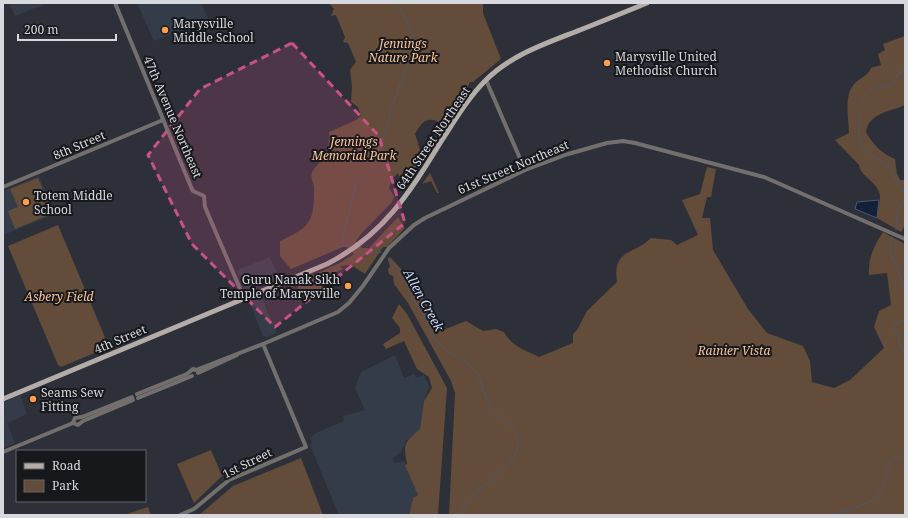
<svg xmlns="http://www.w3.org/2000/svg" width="908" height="518" font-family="'Noto Serif',serif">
<rect width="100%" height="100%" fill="#2d3039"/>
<g fill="#353c49">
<polygon points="9,3 47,3 15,16"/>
<polygon points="137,3 201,3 208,19 154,41"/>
<polygon points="39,176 55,214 3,235 3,191"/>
<polygon points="270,257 279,277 257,287 277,333 267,337 263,336 237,270"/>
<polygon points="395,355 404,378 414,374 416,378 424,375 429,386 424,401 420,429 406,441 401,452 393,458 394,463 404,461 418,495 413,498 409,515 339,515 310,445 312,443 310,438 316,433 344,421 343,416 365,410 355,388 361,372"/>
<polygon points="20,395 27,414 7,423 15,443 3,448 3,403"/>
</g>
<g fill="#634c39">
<path d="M329 3H483V13L501 59 473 82H470L461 100 439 122C427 116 421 122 415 134 424 161 423 158 408 182L405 174 399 177 398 173 392 179 389 188 394 196 392 202 361 234 356 241 362 248H369L398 217 405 228 387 247H383L365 274 351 265 340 266 343 269 329 275V286L332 293 313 298 307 291 301 294 297 285 291 287 290 285 340 263 354 254 347 247H343L291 269 280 256V241C311 227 314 222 314 188 314 183 310 178 312 173 313 169 317 166 319 163 327 154 330 143 329 132L354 121 361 116 358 107 351 102 352 86 350 70 356 62 348 43 343 42 345 37 336 15 331 16 334 9Z"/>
<path d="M905 36V105C889 112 869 113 866 132 874 146 881 153 895 159L897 174 900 180H905V225L901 232 877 218C878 211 880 202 880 196 878 181 861 178 859 165L835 140 849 133C849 117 843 96 855 83 860 78 869 75 871 68L881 65 878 54 885 50 883 44Z"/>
<path d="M707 167 716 169 711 197H707L702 218H710L713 250 748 309 767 333 803 346 810 361 812 382 834 388 850 380 884 348 874 327 879 311 891 305 887 273 869 275C868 258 874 246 883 232L905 244V515H449L455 393 451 381 408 303 394 284 393 276 389 274 388 270 390 266 388 260 390 257 404 272 418 283 438 332 466 321 483 331 496 329 504 332C512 347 525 350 539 357L573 343V334L577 330 587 311 617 282C612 248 635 255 651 238L671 240 677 245 698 235 682 200 700 194Z"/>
<polygon points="430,173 439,193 437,193 431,181 422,184"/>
<polygon points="38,178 53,213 15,229 8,211 18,207 10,189"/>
<polygon points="58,225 109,347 61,367 58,365 8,246"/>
<path d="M399 304 407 314 447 388 438 515H409L413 498 418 495 405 465 407 464C403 443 404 443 420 429L424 401 432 388 429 377 417 369 404 341 386 349 383 344 400 333V328L392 318Z"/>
<polygon points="211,450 222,476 194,503 177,464"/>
<polygon points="301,458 323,515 199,515 233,486"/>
<polygon points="148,507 151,515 124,515"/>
</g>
<polygon fill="#141f3a" stroke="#4e576c" points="879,200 877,218 855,209 857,202"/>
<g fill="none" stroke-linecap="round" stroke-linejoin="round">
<g stroke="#4e576c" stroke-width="1">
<path d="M860 104C870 88 874 85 892 85L899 73 905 71"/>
<path d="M860 116C859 132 857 148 873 157 877 160 883 161 887 165 895 174 896 185 905 193"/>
<polyline points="896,230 898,208 905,200"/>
<polyline points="892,237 890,244 890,252 905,288"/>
<path d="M352 247 344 245 342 238 355 187C360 179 367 176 371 169 376 160 392 115 391 109L408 63 412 58 414 44 411 41C413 30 403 12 395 3"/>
<polyline points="357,249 362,254 381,252"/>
<path d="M388 258C395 265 400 272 405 280 408 285 409 292 412 297 416 304 422 310 425 317 429 325 431 336 437 342 447 354 465 358 475 371 483 381 484 397 491 408 499 420 521 428 518 446 514 472 460 495 462 515"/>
<polyline points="905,319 893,325 900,338 899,342 905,354"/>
<path d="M830 515C843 511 867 506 876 497 879 494 883 488 885 484 890 471 884 452 905 460"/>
</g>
<g stroke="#736f6c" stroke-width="4">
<polyline points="115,3 191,187 193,191 204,196 205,207 244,298"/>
<polyline points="486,80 525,170"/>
<polyline points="3,187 163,120"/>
<polyline points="198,373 237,355"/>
<polyline points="137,394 187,374 193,369 196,370 263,344 338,312 349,303 363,286 389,248 414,225 425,218 525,170 568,154 607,143 623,141 635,143 764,177 905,239"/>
<polyline points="138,398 192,376"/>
<polyline points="73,423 78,425 83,421 133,400"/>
<polyline points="73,423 75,418 82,417 132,397"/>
<polyline points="3,452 73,423"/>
<polyline points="180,515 194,509 229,480 306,447 263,344"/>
</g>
<path stroke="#b4aca6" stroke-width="5" d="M3 399 327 264C384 235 410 192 442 140 455 120 468 98 485 81 510 55 547 43 580 30 603 21 625 12 647 3"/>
</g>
<path fill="#c85283" fill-opacity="0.2" stroke="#c85283" stroke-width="3" stroke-dasharray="8 5" stroke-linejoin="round" d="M292 43 379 136 405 223 275 327 192 244 148 155 200 89Z"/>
<g fill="#fa9f4f" stroke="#17181c" stroke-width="1.5">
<circle cx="165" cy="30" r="4"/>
<circle cx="607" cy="63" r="4"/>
<circle cx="26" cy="202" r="4"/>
<circle cx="348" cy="286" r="4"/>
<circle cx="33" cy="399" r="4"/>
</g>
<g text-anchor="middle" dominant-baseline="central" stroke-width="4" stroke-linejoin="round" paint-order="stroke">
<g font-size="12" fill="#d7d9df" stroke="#17181c" text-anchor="start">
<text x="173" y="23">Marysville<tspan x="173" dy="14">Middle School</tspan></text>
<text x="615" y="56">Marysville United<tspan x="615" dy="14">Methodist Church</tspan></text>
<text x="34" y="195">Totem Middle<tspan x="34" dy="14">School</tspan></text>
<text x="340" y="279" text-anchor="end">Guru Nanak Sikh<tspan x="340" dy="14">Temple of Marysville</tspan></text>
<text x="41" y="392">Seams Sew<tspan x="41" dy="14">Fitting</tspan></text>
</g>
<g font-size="12" font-style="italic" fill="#fdc69c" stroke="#17181c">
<text x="403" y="43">Jennings<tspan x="403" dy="14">Nature Park</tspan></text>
<text x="354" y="141">Jennings<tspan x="354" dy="14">Memorial Park</tspan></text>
<text x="59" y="296">Asbery Field</text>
<text x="734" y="350">Rainier Vista</text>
</g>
<g font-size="12" fill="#d7d9df" stroke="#17181c">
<text transform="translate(173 117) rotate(67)">47th Avenue Northeast</text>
<text transform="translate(433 138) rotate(-56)">64th Street Northeast</text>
<text transform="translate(79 145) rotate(-23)">8th Street</text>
<text transform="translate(513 167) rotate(-23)">61st Street Northeast</text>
<text transform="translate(120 339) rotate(-23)">4th Street</text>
<text transform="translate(247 463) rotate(-26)">1st Street</text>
</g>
<g font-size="13" font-style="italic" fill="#c6d6f8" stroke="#17181c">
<text transform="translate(424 300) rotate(61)">Allen Creek</text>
</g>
</g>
<rect width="908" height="518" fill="none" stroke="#d7d9df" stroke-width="8"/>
<rect x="16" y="450" width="130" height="52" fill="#17181c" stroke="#64656a"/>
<rect x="24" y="463" width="20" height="6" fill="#b4aca6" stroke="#64656a"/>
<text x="52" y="470" font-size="12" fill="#d7d9df">Road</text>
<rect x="24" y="480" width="20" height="12" fill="#634c39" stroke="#64656a"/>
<text x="52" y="490" font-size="12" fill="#d7d9df">Park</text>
<path d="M18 34v6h98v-6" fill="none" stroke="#d7d9df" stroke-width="2"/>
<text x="24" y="34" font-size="12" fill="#d7d9df" stroke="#17181c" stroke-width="3" paint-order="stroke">200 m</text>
</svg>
